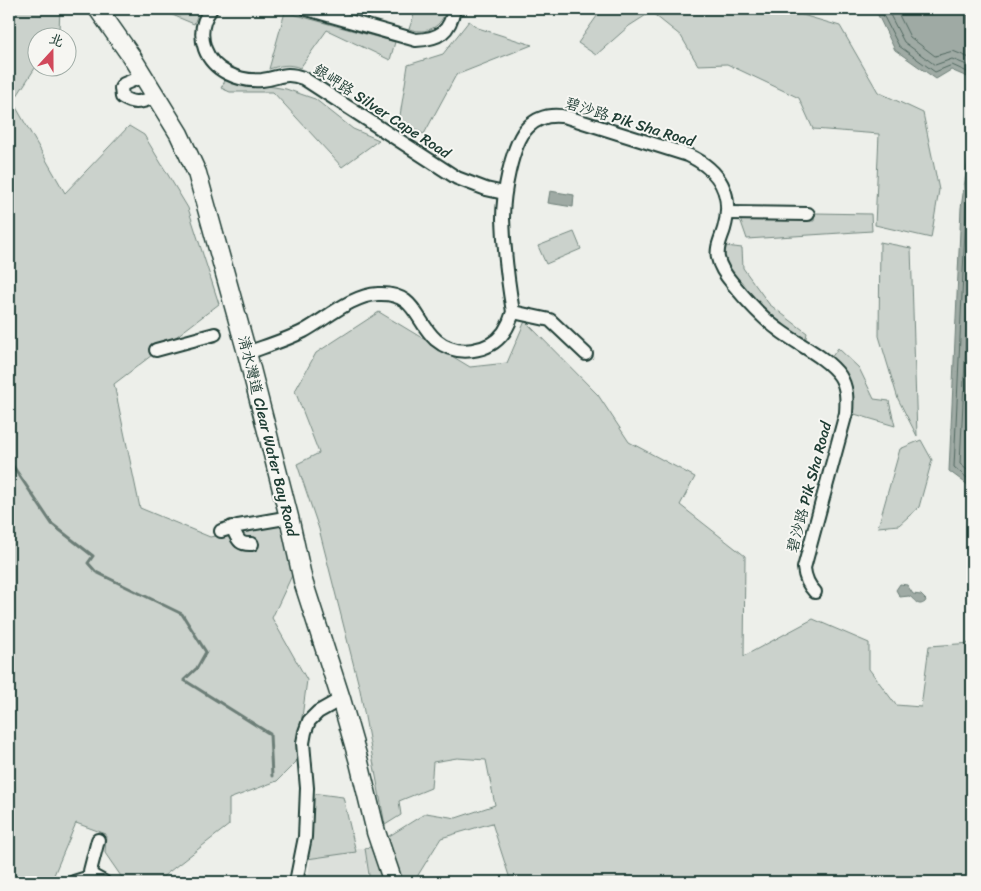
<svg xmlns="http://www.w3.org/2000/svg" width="981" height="891" font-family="Sriracha,'LXGW WenKai TC',sans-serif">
<rect width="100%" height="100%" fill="#edefea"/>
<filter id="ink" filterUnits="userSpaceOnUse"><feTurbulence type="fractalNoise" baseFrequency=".02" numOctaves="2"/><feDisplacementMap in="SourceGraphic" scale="10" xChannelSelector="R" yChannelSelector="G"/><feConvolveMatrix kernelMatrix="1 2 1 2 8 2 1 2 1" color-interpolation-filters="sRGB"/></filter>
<g filter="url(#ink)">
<polygon fill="#dce0db" points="365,848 368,882 307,882 311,856"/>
<g fill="#cbd2cc" stroke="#758880">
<polygon points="9,9 60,9 59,30 55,37 38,38 37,65 13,102 65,193 129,126 144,135 188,208 219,304 114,384 140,508 210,537 289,523 295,569 272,618 307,680 296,762 277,781 229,799 229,825 156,882 125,882 105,853 106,834 76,823 51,882 9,882"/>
<polygon points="158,9 200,9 194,24"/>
<path d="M416 9H446C442 27 427 35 409 29Z"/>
<polygon points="602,9 782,9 840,26 878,92 923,113 939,190 931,238 875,225 879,134 813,129 799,98 727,64 698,65 681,36 651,12 629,26 596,55 578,43"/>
<path d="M285 12 395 42 390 60 327 30 300 68C289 63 279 66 269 69Z"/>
<polygon points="469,21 478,28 532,45 456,75 424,134 399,122 408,65 443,54"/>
<polygon points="226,79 286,89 315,99 353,129 379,140 342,167 273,92 230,92 221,88"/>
<polygon points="815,213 871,214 872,231 747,239 739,216 814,221"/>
<polygon points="574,232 581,249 546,264 538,246"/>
<polygon points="880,242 911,248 917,436 898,399 879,336"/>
<polygon points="726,246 742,248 743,268 769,304 807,333 805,342 752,302 724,262"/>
<polygon points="379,312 470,367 507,363 525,321 598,395 629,442 695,477 680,505 745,556 744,656 813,619 869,643 869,669 896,705 921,707 929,646 972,643 972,882 503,882 510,879 492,823 441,838 415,880 401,881 386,838 426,813 456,818 495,805 486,760 457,758 433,762 431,788 399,801 401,815 385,825 360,690 319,529 297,464 319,453 295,391 316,353"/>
<path d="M838 348 859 368 874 399 889 401 895 426 851 413C857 387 849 376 831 358Z"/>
<polygon points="921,440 932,460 919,507 899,525 878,527 900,449"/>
<polygon points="311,793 343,797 356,852 307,859"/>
<polygon points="379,845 389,882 370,882 365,848"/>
</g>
<g fill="#9faaa4" stroke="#6c7e77">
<polygon points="875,9 972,9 972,79 951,70 936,79 895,50"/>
<polygon points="970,145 972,147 972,488 949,471 961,208"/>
<polygon points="550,191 574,195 573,207 548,203"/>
<path d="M900 584 907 585 913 594 921 595 926 600 925 602C917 608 915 599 909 596L900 597 896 590Z"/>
</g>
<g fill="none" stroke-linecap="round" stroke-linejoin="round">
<g stroke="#526961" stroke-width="1">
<polyline points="880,9 899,46 935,72 952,65 972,74"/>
<polyline points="887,9 904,42 935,65 952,59 972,67"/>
<polyline points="896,9 910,37 935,56 953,51 972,59"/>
<polyline points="972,165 966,209 954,467 972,482"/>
<polyline points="972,218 960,464 972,474"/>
<polyline points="972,374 968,460 972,465"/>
</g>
<polyline stroke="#6c7e77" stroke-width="3" points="9,460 52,524 93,556 88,563 96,572 182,614 206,652 197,668 184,680 270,734 272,776"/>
<g stroke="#1f3d34" stroke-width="16">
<g id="minor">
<path d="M211 9C202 21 200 35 205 49 213 71 239 82 262 80 280 78 284 71 303 78L457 178 486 189 504 193"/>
<path d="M307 9 416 40C439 39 450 32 454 9"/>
<path d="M143 76 124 84 121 88 122 97C136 106 142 101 156 97"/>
<polyline points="728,213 808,214"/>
<polyline points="513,312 550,320 586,354"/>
<polyline points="156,350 215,334"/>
<path d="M247 353C266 346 286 340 304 331 326 319 352 295 378 294 416 292 415 321 436 340 456 357 489 353 504 332 508 326 511 319 513 312 508 282 504 250 503 219 503 196 511 144 528 127 539 116 553 114 567 117L688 155C720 170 734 194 724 229 721 239 716 247 718 258 720 268 727 277 733 284 747 301 761 317 779 330 797 344 827 357 840 376 847 387 847 399 846 413L804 568C805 578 808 585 815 592"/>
<path d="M232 527C238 539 238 545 252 544"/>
<polyline points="221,531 238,526 279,519"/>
<polyline points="98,840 90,871 93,876 104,882"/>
<polyline points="74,882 93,876"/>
<polyline points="296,882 305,837 307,788 303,743 305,732 309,721 318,712 341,699"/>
</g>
</g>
<g stroke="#1f3d34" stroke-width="21">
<polyline id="secondary" points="98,9 131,56 179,134 197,173 247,353 289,517 303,581 341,699 359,762 376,832 393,882"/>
</g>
<use href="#minor" stroke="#f6f6f2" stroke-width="12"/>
<use href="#secondary" stroke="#f6f6f2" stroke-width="18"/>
</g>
</g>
<g text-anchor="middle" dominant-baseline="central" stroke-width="4" stroke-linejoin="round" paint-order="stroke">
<g font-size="15" fill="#1f3d34" stroke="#f6f6f2">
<text transform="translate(382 111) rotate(33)">銀岬路 Silver Cape Road</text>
<text transform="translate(630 122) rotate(17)">碧沙路 Pik Sha Road</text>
<text transform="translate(268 436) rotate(76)">清水灣道 Clear Water Bay Road</text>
<text transform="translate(809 487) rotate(-75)">碧沙路 Pik Sha Road</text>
</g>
</g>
<rect width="981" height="891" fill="none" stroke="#f6f6f2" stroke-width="30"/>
<rect x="15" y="15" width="951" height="861" fill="none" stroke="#1f3d34" stroke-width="2" filter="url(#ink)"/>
<g transform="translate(52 52) rotate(21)"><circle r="24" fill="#f6f6f2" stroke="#a0aca6"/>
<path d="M0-4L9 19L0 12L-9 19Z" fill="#d1495b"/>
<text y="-8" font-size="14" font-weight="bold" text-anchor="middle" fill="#1f3d34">北</text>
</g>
</svg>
